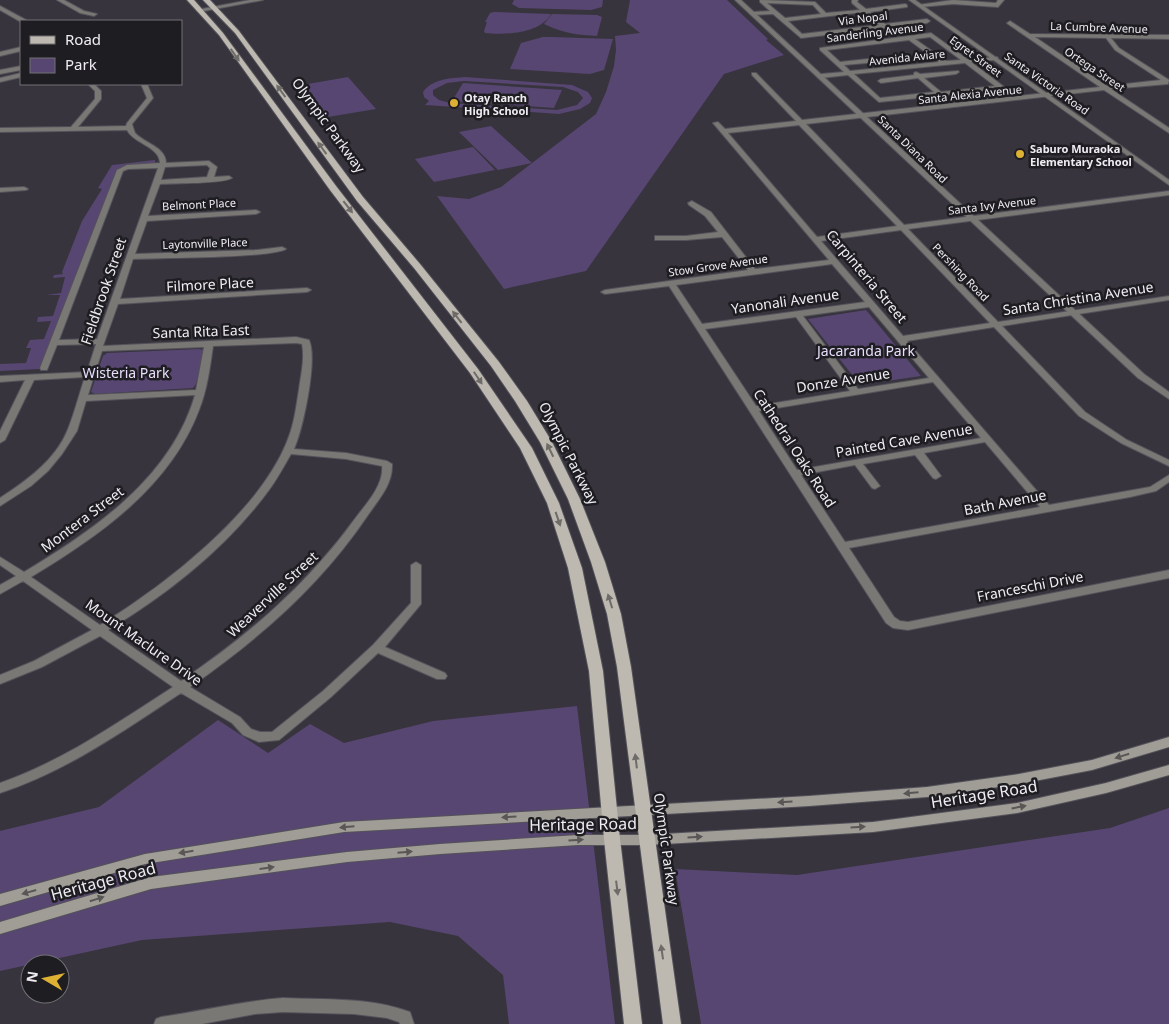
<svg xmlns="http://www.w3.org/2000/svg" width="1169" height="1024" font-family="'Noto Sans',sans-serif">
<rect width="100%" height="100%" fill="#37343d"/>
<g fill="#574671" fill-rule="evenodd">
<polygon points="514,0 603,0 602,7 591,10 519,8 512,4"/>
<polygon points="630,0 727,0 768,39 766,40 784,55 724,74 586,271 504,289 437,196 469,199 501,187 596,114 606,92 614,66 616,50 615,36 640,33 626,22"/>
<path d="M494 12 551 14C540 34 505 35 485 33L484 31 487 22H485L490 13Z"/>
<path d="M552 14 597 15 602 17 597 36C578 35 562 33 544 24Z"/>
<polygon points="543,37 552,37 613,39 604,70 590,74 510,69 521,43"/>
<polygon points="348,77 376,109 328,117 302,85"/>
<path d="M465 77 572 85 588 92 592 98 590 103 580 109 559 114 425 105 429 101 424 97 423 92C432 79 451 78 465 77ZM464 81 563 87 578 92 583 98 577 105 557 110 450 103 439 100 433 95V90L447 83Z"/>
<polygon points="463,83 562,90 554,108 452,101"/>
<polygon points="491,126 532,163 498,170 459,132"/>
<polygon points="473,147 495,170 434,182 415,159"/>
<polygon points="155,160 155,165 127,166 119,169 40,369 0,371 0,364 26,363 31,348 26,348 30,340 44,339 51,321 37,322 38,317 53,316 60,295 46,295 61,293 65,277 53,278 54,275 63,274 62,272 82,221 102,189 98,188 112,165"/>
<polygon points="866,310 921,376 860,385 808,319"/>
<polygon points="198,349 204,350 196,384 193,388 95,394 91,392 103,356 107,353"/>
<polygon points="577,706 615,1024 509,1024 503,975 458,936 390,922 142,940 0,971 0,831 99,807 218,720 268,753 310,724 344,743 433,721"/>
<polygon points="1169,808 1169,1024 701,1024 675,869 797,875 1110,828"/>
</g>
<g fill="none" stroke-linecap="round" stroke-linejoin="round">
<g stroke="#54525a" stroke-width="2">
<g id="minor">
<polygon points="57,0 64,0 84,11 97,14 94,16 80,13"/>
<path d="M760 0 815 2 826 13 860 10 852 3V0H858L857 2 866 9 905 4 907 5V7L870 12 885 24 927 19 930 21 927 23 801 38 773 14 751 15V13L753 12 770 11 760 2ZM767 3 813 5 821 14 785 18ZM864 12 879 25 802 34 788 21Z"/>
<polygon points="953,0 996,3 998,0 1004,0 998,7 953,4 921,7 918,5"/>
<polygon points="0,6 26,20 27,21 21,22 0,10"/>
<path d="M1010 21 1030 34 1169 35V39L1111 38 1119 48 1169 80 1168 84 1111 89 1169 128V133L1104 90 806 124 904 225 1169 191V195L908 229 998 322 1169 296V300L1002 326 1085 412 1127 440 1169 460V466L1121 443 1079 416 994 327 907 341 1049 505 1150 487 1169 475V482L1156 491 1130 497 849 548 894 617 900 621 908 622 1169 570V578L908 630 893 628 886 623 669 286 605 294 601 292 605 290 748 270 722 237 686 240H655V236H686L718 232 705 216 689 205 688 203 692 201 711 212 755 269 829 260 713 123 718 122 725 129 796 121 752 75V73H756L802 120 1100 87 1008 24 1007 23ZM1035 37 1106 38 1115 50 1161 80 1107 86ZM799 125 897 226 817 237 728 133ZM901 230 990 323 903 336 821 241ZM832 264 865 302 702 324 676 285ZM869 307 929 378 858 389 803 316ZM796 317 850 391 756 406 705 329ZM933 382 981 438 797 470 759 411ZM985 442 1040 507 845 542 801 475 855 465 872 488 875 489 880 486 863 464 915 455 933 478 936 479 941 476 924 453Z"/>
<path d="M931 33 967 59 997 57 998 58 995 60 971 62 1011 92V94H1007L1000 89 944 95 941 97 938 96 879 102 848 75 821 78 818 76 821 74 844 72 820 50V48ZM930 37 961 60 946 61 915 39ZM909 40 939 62 850 71 844 65 877 62 880 60 877 58 840 62 827 50ZM965 63 995 86 941 92 924 78 956 74 959 72 958 71 920 74 916 72 914 73V75L881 79 878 81 881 83 918 78 934 92 880 98 854 74Z"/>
<polygon points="21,47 21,51 0,56 0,52"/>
<polygon points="21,66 21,70 0,74 0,70"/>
<polygon points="21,73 21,77 0,82 0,78"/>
<path d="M88 84H94L101 91V99L78 127 126 126 127 123 147 98 141 84H147L153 98 132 124 135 133C144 143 166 147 166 163L209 161 217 167 214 177 229 176 232 178C223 184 175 183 160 184L148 216 256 210 260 212 256 214 147 221 135 254 257 250 282 247 286 249C273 258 157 258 133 259L120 299 307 288 311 290 307 292 118 304 103 346 296 337 309 340C318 359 303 429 294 449L346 453 387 461 392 464C393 484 379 499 368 515 320 586 260 638 190 687L240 717 251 729 260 732H272L323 691 373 645 411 603V565L416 562 421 565V604L385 647 445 673 447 676 445 679H437L378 653 331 697 279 740 259 742 243 735 232 723 181 693C123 731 67 771 0 793V783C63 761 117 723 173 687L100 636 42 667 0 684V675L34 661 92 630 23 581 0 594V585L16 576 0 565V557L24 572C94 530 171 478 195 395L86 401 77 431 62 454 48 471 31 486 0 506V498C26 481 56 460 68 429 75 412 79 394 85 377L34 380 5 440 0 443V431L25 380 0 382V376L87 372 96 344 57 345 47 370H41L40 368 117 170 127 165 160 163C159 146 134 144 127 130L0 132V128L71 127 95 99V91ZM207 165 210 168 207 177 161 180 165 167ZM158 168 97 339 59 340 123 171 128 169ZM296 343 302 344C305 359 301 374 299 389 296 408 294 426 286 444 257 514 164 586 100 625L31 577C99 536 170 487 199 410 207 390 210 368 213 346ZM204 347 196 390 88 395 102 351ZM291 454 346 459 382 466C384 484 368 502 357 516 308 584 250 634 181 681L108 630C168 594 227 547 269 490 277 479 284 466 291 454Z"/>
<path d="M283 998C326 1000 370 997 410 1012L414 1024H400L399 1022 387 1018 354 1014 283 1012 255 1014 202 1024H154L156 1019 161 1017C202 1011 242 1001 283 998Z"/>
</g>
</g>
<g stroke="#54525a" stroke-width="2">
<g id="tertiary">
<polygon points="250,0 263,0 199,12 196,10"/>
<polygon points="735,0 741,0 1144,374 1169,392 1169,399 1138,378"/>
<polygon points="909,0 915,0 1169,180 1169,185"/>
<polygon points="24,187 28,189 26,190 0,192 0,188"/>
</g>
</g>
<g stroke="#54525a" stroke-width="2">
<g id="secondary">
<polygon points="1169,737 1169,747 1092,770 1019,784 927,797 809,806 344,832 145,864 0,906 0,894 145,854 344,822 809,796 927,787 1019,774 1092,760"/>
<polygon points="1169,765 1169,775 1106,793 1017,813 873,832 647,845 578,845 440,854 347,862 151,889 0,934 0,922 151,877 347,852 440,844 578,835 647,835 873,822 1017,803 1106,783"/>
</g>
</g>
<g stroke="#54525a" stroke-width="2">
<g id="primary">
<polygon points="187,0 194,0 223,33 336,186 478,369 532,448 559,503 582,568 603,671 620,839 642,1024 624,1024 604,839 589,671 568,568 547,503 520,448 470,373 330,190 219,35"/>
<polygon points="203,0 210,0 239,31 363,197 420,264 499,362 527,401 552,442 580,499 605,562 621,614 631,667 681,1024 663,1024 617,667 607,614 591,562 568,499 540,442 515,401 491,366 414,268 357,201 235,33"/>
</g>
</g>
<use href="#minor" fill="#7a7874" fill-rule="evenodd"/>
<use href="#tertiary" fill="#7a7874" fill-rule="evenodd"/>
<use href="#secondary" fill="#a09d96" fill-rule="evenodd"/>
<use href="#primary" fill="#bdb9b0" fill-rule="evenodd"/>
</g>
<defs><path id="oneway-solid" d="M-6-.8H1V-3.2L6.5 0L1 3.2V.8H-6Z" transform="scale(1.25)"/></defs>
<g fill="#6e6b68">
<use href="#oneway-solid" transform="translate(235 55) rotate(55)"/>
<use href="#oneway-solid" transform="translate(281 91) rotate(-126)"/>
<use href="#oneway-solid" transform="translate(322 148) rotate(-126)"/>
<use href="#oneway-solid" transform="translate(348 207) rotate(52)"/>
<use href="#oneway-solid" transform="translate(457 317) rotate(-128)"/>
<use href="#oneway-solid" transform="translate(478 378) rotate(56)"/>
<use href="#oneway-solid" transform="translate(550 450) rotate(-116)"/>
<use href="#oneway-solid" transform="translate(558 519) rotate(71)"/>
<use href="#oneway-solid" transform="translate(610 601) rotate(-107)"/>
<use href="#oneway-solid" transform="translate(636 761) rotate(-97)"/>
<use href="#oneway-solid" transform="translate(617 888) rotate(83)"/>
<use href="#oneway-solid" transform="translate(662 952) rotate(-98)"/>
</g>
<g fill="#585756">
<use href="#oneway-solid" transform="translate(1122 756) rotate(163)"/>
<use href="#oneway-solid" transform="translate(911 793) rotate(175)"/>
<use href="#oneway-solid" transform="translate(785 802) rotate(177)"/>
<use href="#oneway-solid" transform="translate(1019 807) rotate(-11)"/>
<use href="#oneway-solid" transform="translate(509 817) rotate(177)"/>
<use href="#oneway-solid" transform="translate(347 827) rotate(175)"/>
<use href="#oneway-solid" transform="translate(858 827) rotate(-3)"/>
<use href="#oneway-solid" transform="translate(695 837) rotate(-4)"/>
<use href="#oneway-solid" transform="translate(576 840) rotate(-3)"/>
<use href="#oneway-solid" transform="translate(186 852) rotate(171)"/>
<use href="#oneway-solid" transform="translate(405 852) rotate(-5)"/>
<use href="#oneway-solid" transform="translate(267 868) rotate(-8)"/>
<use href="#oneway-solid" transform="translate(29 892) rotate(164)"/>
<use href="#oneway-solid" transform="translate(97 899) rotate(-17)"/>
</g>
<g fill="#ddb133" stroke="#1e1d21" stroke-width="2">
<circle cx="454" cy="103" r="5"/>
<circle cx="1020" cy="154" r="5"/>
</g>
<g text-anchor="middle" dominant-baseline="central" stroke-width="5" stroke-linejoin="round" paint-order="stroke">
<g font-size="11" fill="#efedf3" stroke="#1e1d21">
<text transform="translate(863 18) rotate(-7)">Via Nopal</text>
<text transform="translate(1099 27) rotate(2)">La Cumbre Avenue</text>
<text transform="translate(875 32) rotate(-7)">Sanderling Avenue</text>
<text transform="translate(976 56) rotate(36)">Egret Street</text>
<text transform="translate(907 57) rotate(-6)">Avenida Aviare</text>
<text transform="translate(1095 69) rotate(34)">Ortega Street</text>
<text transform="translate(1047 83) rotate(35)">Santa Victoria Road</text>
<text transform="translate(970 94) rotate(-6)">Santa Alexia Avenue</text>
<text transform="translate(913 149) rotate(44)">Santa Diana Road</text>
<text transform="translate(199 204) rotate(-3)">Belmont Place</text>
<text transform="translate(992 205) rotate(-7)">Santa Ivy Avenue</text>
<text transform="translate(205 243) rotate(-2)">Laytonville Place</text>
<text transform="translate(718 265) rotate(-8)">Stow Grove Avenue</text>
<text transform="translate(961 272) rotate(46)">Pershing Road</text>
</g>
<g font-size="11" font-weight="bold" fill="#efedf3" stroke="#1e1d21" text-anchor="start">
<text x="464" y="97">Otay Ranch<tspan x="464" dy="13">High School</tspan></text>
<text x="1030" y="148">Saburo Muraoka<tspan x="1030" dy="13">Elementary School</tspan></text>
</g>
<g font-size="14" fill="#efedf3" stroke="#1e1d21">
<text transform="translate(329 125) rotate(54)">Olympic Parkway</text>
<text transform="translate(867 276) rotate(50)">Carpinteria Street</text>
<text transform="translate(210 284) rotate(-3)">Filmore Place</text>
<text transform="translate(103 291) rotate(-71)">Fieldbrook Street</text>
<text transform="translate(1078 298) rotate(-9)">Santa Christina Avenue</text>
<text transform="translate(785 301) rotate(-8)">Yanonali Avenue</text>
<text transform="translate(201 331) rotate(-2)">Santa Rita East</text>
<text transform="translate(843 380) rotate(-9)">Donze Avenue</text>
<text transform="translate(904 440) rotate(-10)">Painted Cave Avenue</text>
<text transform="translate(795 448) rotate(57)">Cathedral Oaks Road</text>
<text transform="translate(569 453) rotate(63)">Olympic Parkway</text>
<text transform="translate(1005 502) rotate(-11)">Bath Avenue</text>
<text transform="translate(82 519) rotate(-37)">Montera Street</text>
<text transform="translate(1030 586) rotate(-11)">Franceschi Drive</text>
<text transform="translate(272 594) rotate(-43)">Weaverville Street</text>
<text transform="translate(144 642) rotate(35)">Mount Maclure Drive</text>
<text transform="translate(667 849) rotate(82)">Olympic Parkway</text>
</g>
<g font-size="14" fill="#e9defd" stroke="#1e1d21">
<text x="866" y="350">Jacaranda Park</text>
<text x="126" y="372">Wisteria Park</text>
</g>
<g font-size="16" fill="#efedf3" stroke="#1e1d21">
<text transform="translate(984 794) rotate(-9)">Heritage Road</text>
<text transform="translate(583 824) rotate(-1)">Heritage Road</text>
<text transform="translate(103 881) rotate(-15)">Heritage Road</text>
</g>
</g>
<rect x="20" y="20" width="162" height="65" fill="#1e1d21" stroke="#727075"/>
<rect x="30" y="36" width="25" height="8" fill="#bdb9b0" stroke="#727075"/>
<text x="65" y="45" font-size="15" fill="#efedf3">Road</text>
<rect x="30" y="58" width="25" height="15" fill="#574671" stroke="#727075"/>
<text x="65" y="70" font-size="15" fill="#efedf3">Park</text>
<g transform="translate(45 979) rotate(279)"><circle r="24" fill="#1e1d21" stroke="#727075"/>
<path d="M0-4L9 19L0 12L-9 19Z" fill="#ddb133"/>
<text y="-8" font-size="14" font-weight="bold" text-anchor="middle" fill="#efedf3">N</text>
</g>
</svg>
